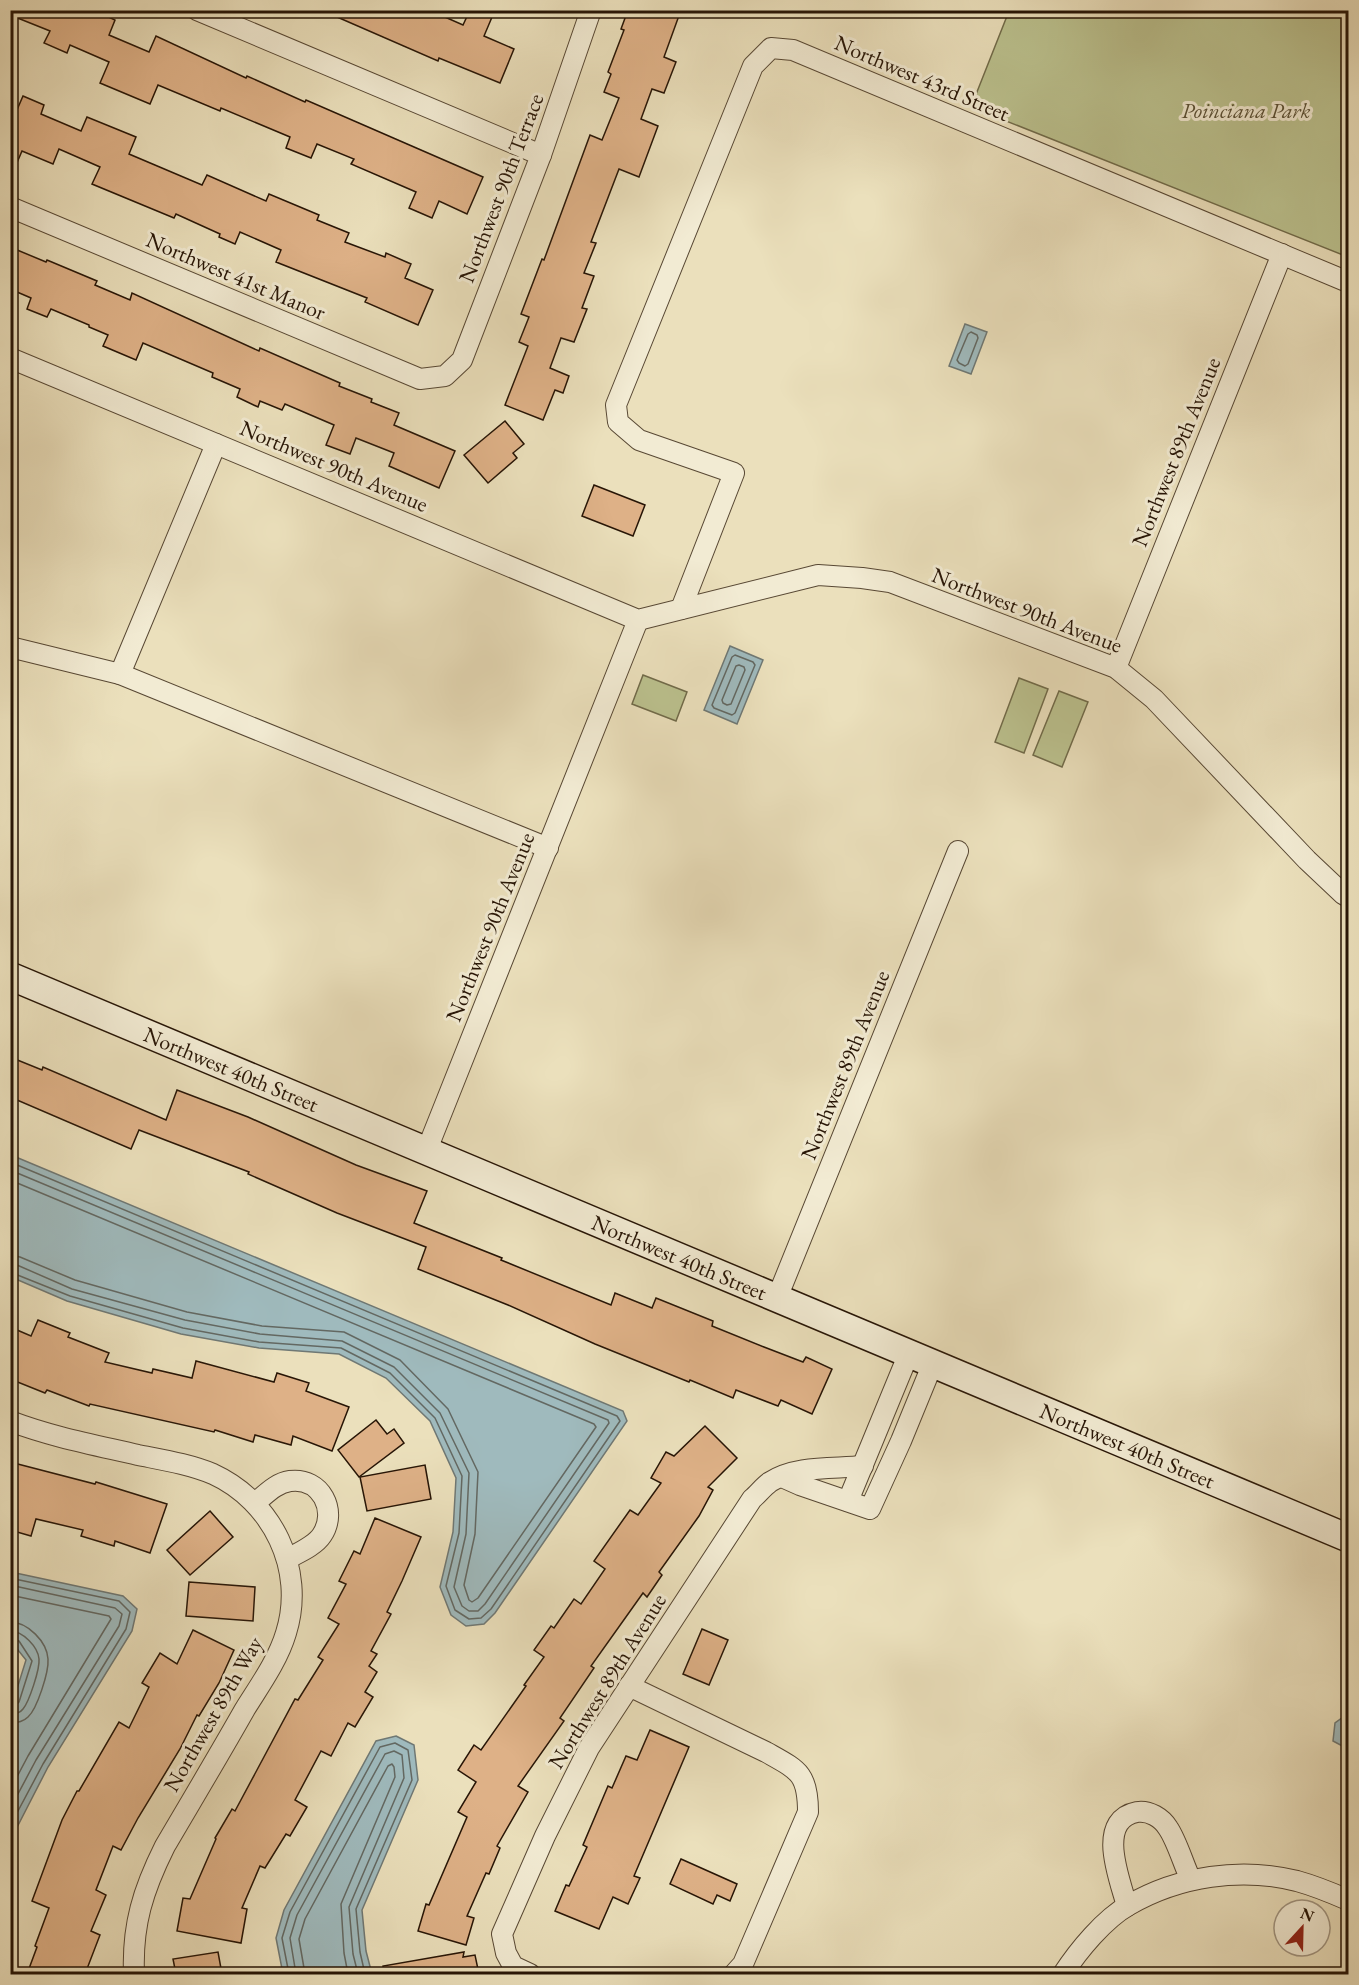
<svg xmlns="http://www.w3.org/2000/svg" width="1359" height="1985" font-family="'EB Garamond',serif">
<rect width="100%" height="100%" fill="#ebe0bc"/>
<filter id="stains"><feTurbulence type="fractalNoise" baseFrequency=".00333" numOctaves="4"/><feColorMatrix values="0 0 0 0 .2 0 0 0 0 .09 0 0 0 0 .02 0 0 0 .5 -.17"/></filter>
<radialGradient id="worn" r=".72"><stop offset=".6" stop-color="#630" stop-opacity="0"/><stop offset="1" stop-color="#630" stop-opacity=".3"/></radialGradient>
<g fill="#bbc18e" stroke="#716b4a" stroke-width="1.5">
<polygon points="1009,11 1348,11 1348,257 971,107"/>
<polygon points="643,675 687,692 676,721 632,704"/>
<polygon points="1019,678 1048,689 1024,753 995,742"/>
<polygon points="1059,691 1088,702 1062,767 1033,755"/>
</g>
<g fill="#9fbabd" stroke="#6f7874" stroke-width="1.5">
<polygon points="965,324 987,332 971,374 949,366"/>
<polygon points="730,646 763,660 737,724 704,710"/>
<polygon points="11,1155 623,1411 627,1421 495,1613 484,1624 466,1626 451,1615 440,1587 453,1532 456,1478 430,1421 386,1378 339,1354 259,1348 181,1334 67,1301 11,1277"/>
<polygon points="11,1572 123,1596 137,1609 132,1631 48,1767 11,1839 11,1708 26,1660 14,1645 11,1643"/>
<polygon points="1346,1715 1348,1717 1348,1749 1333,1741 1335,1723"/>
<polygon points="396,1736 414,1745 418,1780 362,1910 366,1951 372,1974 283,1974 276,1938 284,1910 376,1741"/>
</g>
<g fill="none" stroke-linecap="round" stroke-linejoin="round">
<g stroke="#636862" stroke-width="1.5">
<polygon points="971,332 977,335 978,338 968,364 965,366 959,363 957,360 968,334"/>
<polygon points="735,655 753,662 755,665 735,713 732,715 714,708 712,705 732,657"/>
<polygon points="739,665 744,667 745,670 731,704 727,705 723,703 722,700 736,666"/>
<polyline points="10,1162 617,1416 620,1421 491,1609 481,1618 469,1619 455,1610 446,1586 459,1533 462,1476 435,1418 390,1373 341,1348 259,1342 183,1328 70,1296 10,1272"/>
<polyline points="10,1170 608,1420 609,1423 485,1604 478,1611 469,1611 462,1606 454,1587 466,1534 469,1473 440,1413 394,1367 342,1341 260,1334 185,1320 72,1289 17,1265 10,1264"/>
<polyline points="10,1180 594,1424 596,1427 478,1598 472,1602 469,1600 464,1585 475,1534 478,1472 448,1409 400,1360 344,1332 262,1326 187,1312 75,1280 20,1257 10,1255"/>
<polyline points="10,1578 119,1601 130,1612 126,1629 43,1764 10,1826"/>
<polyline points="10,1585 115,1608 122,1614 119,1626 36,1760 10,1809"/>
<polyline points="10,1595 109,1616 111,1619 28,1756 10,1790"/>
<path d="M10 1622C28 1622 47 1642 48 1659 49 1672 37 1709 28 1717 23 1722 17 1723 10 1723"/>
<path d="M10 1631C23 1631 38 1647 39 1659 40 1669 29 1702 23 1709 20 1713 16 1714 10 1714"/>
<polyline points="10,1638 19,1641 32,1661 19,1702 15,1706 10,1707"/>
<polyline points="289,1974 282,1938 290,1912 380,1747 395,1743 408,1750 412,1780 356,1909 360,1952 365,1974"/>
<polyline points="296,1974 290,1938 297,1915 385,1754 394,1751 402,1755 404,1778 349,1907 353,1954 358,1974"/>
<polyline points="305,1974 299,1939 305,1919 388,1766 392,1764 394,1767 395,1777 341,1904 344,1953 348,1974"/>
</g>
</g>
<g fill="#deb187" stroke="#271506" stroke-width="1.5">
<polygon points="10,10 94,10 115,20 109,35 149,52 156,36 246,78 247,76 305,102 306,100 483,177 467,214 439,201 432,218 409,208 416,192 351,164 354,159 317,144 311,158 286,148 290,137 221,108 220,111 158,85 150,104 100,83 109,62 70,45 67,53 44,43 50,31 10,15"/>
<polygon points="321,10 429,10 463,25 470,10 495,10 484,36 514,49 500,83 439,58 438,61"/>
<polygon points="628,10 681,10 664,57 676,62 664,93 652,89 641,119 658,126 639,177 619,169 591,242 596,243 584,273 594,276 582,308 587,309 574,342 561,338 550,368 569,376 563,393 555,390 543,420 505,405 528,346 519,342 529,317 521,314 542,259 544,260 590,135 602,140 619,98 604,92 611,74 608,72 624,30 621,29"/>
<polygon points="23,96 44,105 41,114 81,131 87,117 136,137 129,154 202,185 207,175 266,201 269,194 319,215 317,220 349,233 345,242 385,257 386,253 411,264 405,278 433,290 418,325 365,302 367,298 276,262 281,250 240,232 235,244 219,237 220,234 176,214 174,218 92,184 100,167 59,149 53,164 22,151 10,179 10,126"/>
<polygon points="10,247 46,262 47,260 97,281 95,285 130,300 132,293 259,351 260,348 340,383 339,386 372,399 371,402 399,413 394,425 455,451 439,488 389,466 394,453 356,438 350,454 326,445 334,425 285,404 282,410 260,401 258,407 237,397 240,389 212,377 213,373 143,343 136,360 103,346 108,335 89,327 89,325 51,309 47,317 27,309 31,298 10,289"/>
<polygon points="505,421 524,444 513,453 517,458 488,483 464,455"/>
<polygon points="594,485 645,505 633,536 582,516"/>
<polygon points="10,1057 42,1070 43,1067 166,1120 177,1090 248,1117 356,1165 427,1191 414,1223 502,1258 501,1260 611,1305 615,1293 652,1308 656,1298 713,1321 712,1326 764,1347 803,1362 806,1357 832,1369 812,1414 781,1400 778,1406 736,1390 733,1398 690,1380 689,1382 595,1344 508,1305 418,1269 426,1247 337,1213 248,1174 249,1172 139,1130 131,1149 10,1097"/>
<polygon points="38,1320 70,1333 68,1337 109,1353 105,1362 152,1373 153,1369 192,1378 196,1361 274,1382 277,1373 309,1383 306,1391 349,1407 332,1451 293,1436 291,1445 255,1435 253,1442 215,1430 214,1432 90,1404 89,1406 47,1390 45,1393 10,1379 10,1327 31,1336"/>
<polygon points="376,1420 387,1434 394,1429 404,1443 359,1477 338,1450"/>
<polygon points="705,1426 737,1458 708,1487 713,1490 699,1516 659,1572 662,1575 647,1597 643,1593 591,1666 594,1668 560,1718 564,1721 518,1786 528,1792 497,1846 500,1848 489,1874 486,1873 467,1916 474,1918 466,1945 418,1931 426,1904 429,1905 467,1817 458,1812 476,1782 458,1770 474,1745 481,1750 526,1686 524,1685 544,1657 534,1650 551,1626 554,1628 574,1599 581,1604 605,1569 594,1561 630,1510 638,1515 661,1483 651,1478 666,1452 674,1456"/>
<polygon points="10,1462 95,1484 96,1482 167,1504 150,1553 115,1541 114,1546 81,1536 83,1530 36,1519 31,1536 10,1530"/>
<polygon points="425,1465 431,1499 367,1511 360,1477"/>
<polygon points="210,1511 233,1537 190,1575 167,1550"/>
<polygon points="375,1518 421,1537 402,1581 387,1612 391,1614 371,1651 377,1654 369,1666 377,1672 365,1692 373,1697 355,1727 348,1723 331,1756 321,1751 295,1800 307,1807 290,1836 286,1834 265,1868 260,1866 242,1908 247,1909 241,1943 177,1931 183,1898 190,1899 216,1839 215,1838 232,1809 235,1811 295,1699 298,1700 323,1660 318,1657 339,1624 328,1618 346,1584 339,1581 354,1551 360,1554"/>
<polygon points="189,1582 255,1587 253,1621 186,1616"/>
<polygon points="702,1629 728,1640 709,1685 683,1674"/>
<polygon points="193,1630 234,1650 219,1683 199,1716 197,1715 180,1749 138,1818 121,1850 113,1846 96,1890 106,1895 91,1931 100,1935 85,1974 27,1974 37,1947 35,1946 49,1908 32,1901 62,1820 77,1791 79,1791 119,1722 129,1728 149,1687 142,1683 160,1653 177,1664"/>
<polygon points="650,1730 689,1747 634,1876 640,1878 628,1904 613,1897 599,1929 555,1911 566,1885 569,1886 587,1847 583,1845 608,1786 612,1788 626,1756 637,1760"/>
<polygon points="681,1859 737,1884 730,1901 717,1895 713,1904 670,1884"/>
<polygon points="218,1952 222,1974 176,1974 173,1959"/>
<polygon points="464,1952 463,1957 475,1955 479,1974 384,1974 383,1966"/>
</g>
<g fill="none" stroke-linecap="round" stroke-linejoin="round">
<g stroke="#584834" stroke-width="22">
<g id="street">
<polyline points="197,10 541,155"/>
<polyline points="10,207 420,379 445,376 462,360 541,155 591,10"/>
<polyline points="10,358 638,620 818,575 862,578 890,582 1116,668 1154,699 1307,860 1343,894 1348,897"/>
<polyline points="681,609 734,473 639,440 618,422 616,405 753,66 771,48 793,50 1348,282"/>
<polyline points="10,647 120,674 548,848"/>
<polyline points="1116,668 1282,254"/>
<polyline points="120,674 216,444"/>
<polyline points="426,1152 638,620"/>
<polyline points="777,1298 958,851"/>
<path d="M10 1421C52 1437 95 1445 138 1455 163 1460 189 1464 213 1474 272 1501 306 1569 286 1633 278 1660 260 1685 245 1709 219 1755 192 1800 165 1846 143 1890 132 1925 134 1974"/>
<polyline points="782,1477 800,1485 870,1509 901,1441 933,1363"/>
<polyline points="848,1501 909,1353"/>
<path d="M255 1503C266 1494 276 1483 290 1481 321 1477 338 1511 322 1535 315 1546 298 1553 287 1559"/>
<path d="M629 1686 766 1752C798 1770 808 1773 808 1812L743 1964 734 1974"/>
<path d="M1127 1906C1120 1880 1095 1820 1137 1812 1149 1810 1162 1818 1168 1828 1177 1841 1184 1866 1191 1880"/>
<path d="M530 1974 513 1966 506 1953 502 1934 545 1836 589 1748 752 1499C758 1494 763 1487 770 1482 796 1465 833 1469 863 1466"/>
<path d="M1063 1974C1078 1951 1104 1919 1129 1905 1179 1876 1241 1867 1297 1881 1315 1886 1332 1893 1348 1900"/>
</g>
</g>
<g stroke="#271506" stroke-width="30">
<g id="secondary">
<path id="s1" d="M10 976 1348 1538"/>
</g>
</g>
<use href="#street" stroke="#f2ebd3" stroke-width="20"/>
<use href="#secondary" stroke="#f2ebd3" stroke-width="27"/>
</g>
<g text-anchor="middle" dominant-baseline="central" stroke-width="6" stroke-linejoin="round" paint-order="stroke">
<g font-size="22" fill="#271506" stroke="#f2ebd3">
<text transform="translate(922 78) rotate(23)">Northwest 43rd Street</text>
<text transform="translate(501 188) rotate(-69)">Northwest 90th Terrace</text>
<text transform="translate(236 276) rotate(23)">Northwest 41st Manor</text>
<text transform="translate(1176 452) rotate(-68)">Northwest 89th Avenue</text>
<text transform="translate(334 466) rotate(23)">Northwest 90th Avenue</text>
<text transform="translate(1027 610) rotate(21)">Northwest 90th Avenue</text>
<text transform="translate(490 927) rotate(-68)">Northwest 90th Avenue</text>
<text transform="translate(845 1065) rotate(-68)">Northwest 89th Avenue</text>
<text stroke="none"><textPath href="#s1" startOffset="240">Northwest 40th Street</textPath></text>
<text stroke="none"><textPath href="#s1" startOffset="726">Northwest 40th Street</textPath></text>
<text stroke="none"><textPath href="#s1" startOffset="1212">Northwest 40th Street</textPath></text>
<text transform="translate(607 1681) rotate(-58)">Northwest 89th Avenue</text>
<text transform="translate(213 1714) rotate(-60)">Northwest 89th Way</text>
</g>
<g font-size="22" font-style="italic" fill="#5b5136" stroke="#f2ebd3">
<text x="1246" y="110">Poinciana Park</text>
</g>
</g>
<rect width="1359" height="1985" fill="none" stroke="#ebe0bc" stroke-width="36"/>
<rect x="12" y="12" width="1335" height="1961" fill="none" stroke="#271506" stroke-width="3"/>
<rect x="18" y="18" width="1323" height="1949" fill="none" stroke="#271506" stroke-width="1.5"/>
<g transform="translate(1302 1928) rotate(22)"><circle r="28" fill="#f2ebd3" stroke="#a19581" stroke-width="1.5"/>
<path d="M0-4.5L10 22L0 15L-10 22Z" fill="#8f2418"/>
<text y="-9" font-size="16" font-weight="bold" text-anchor="middle" fill="#271506">N</text>
</g>
<rect width="100%" height="100%" filter="url(#stains)"/>
<rect width="100%" height="100%" fill="url(#worn)"/>
</svg>
